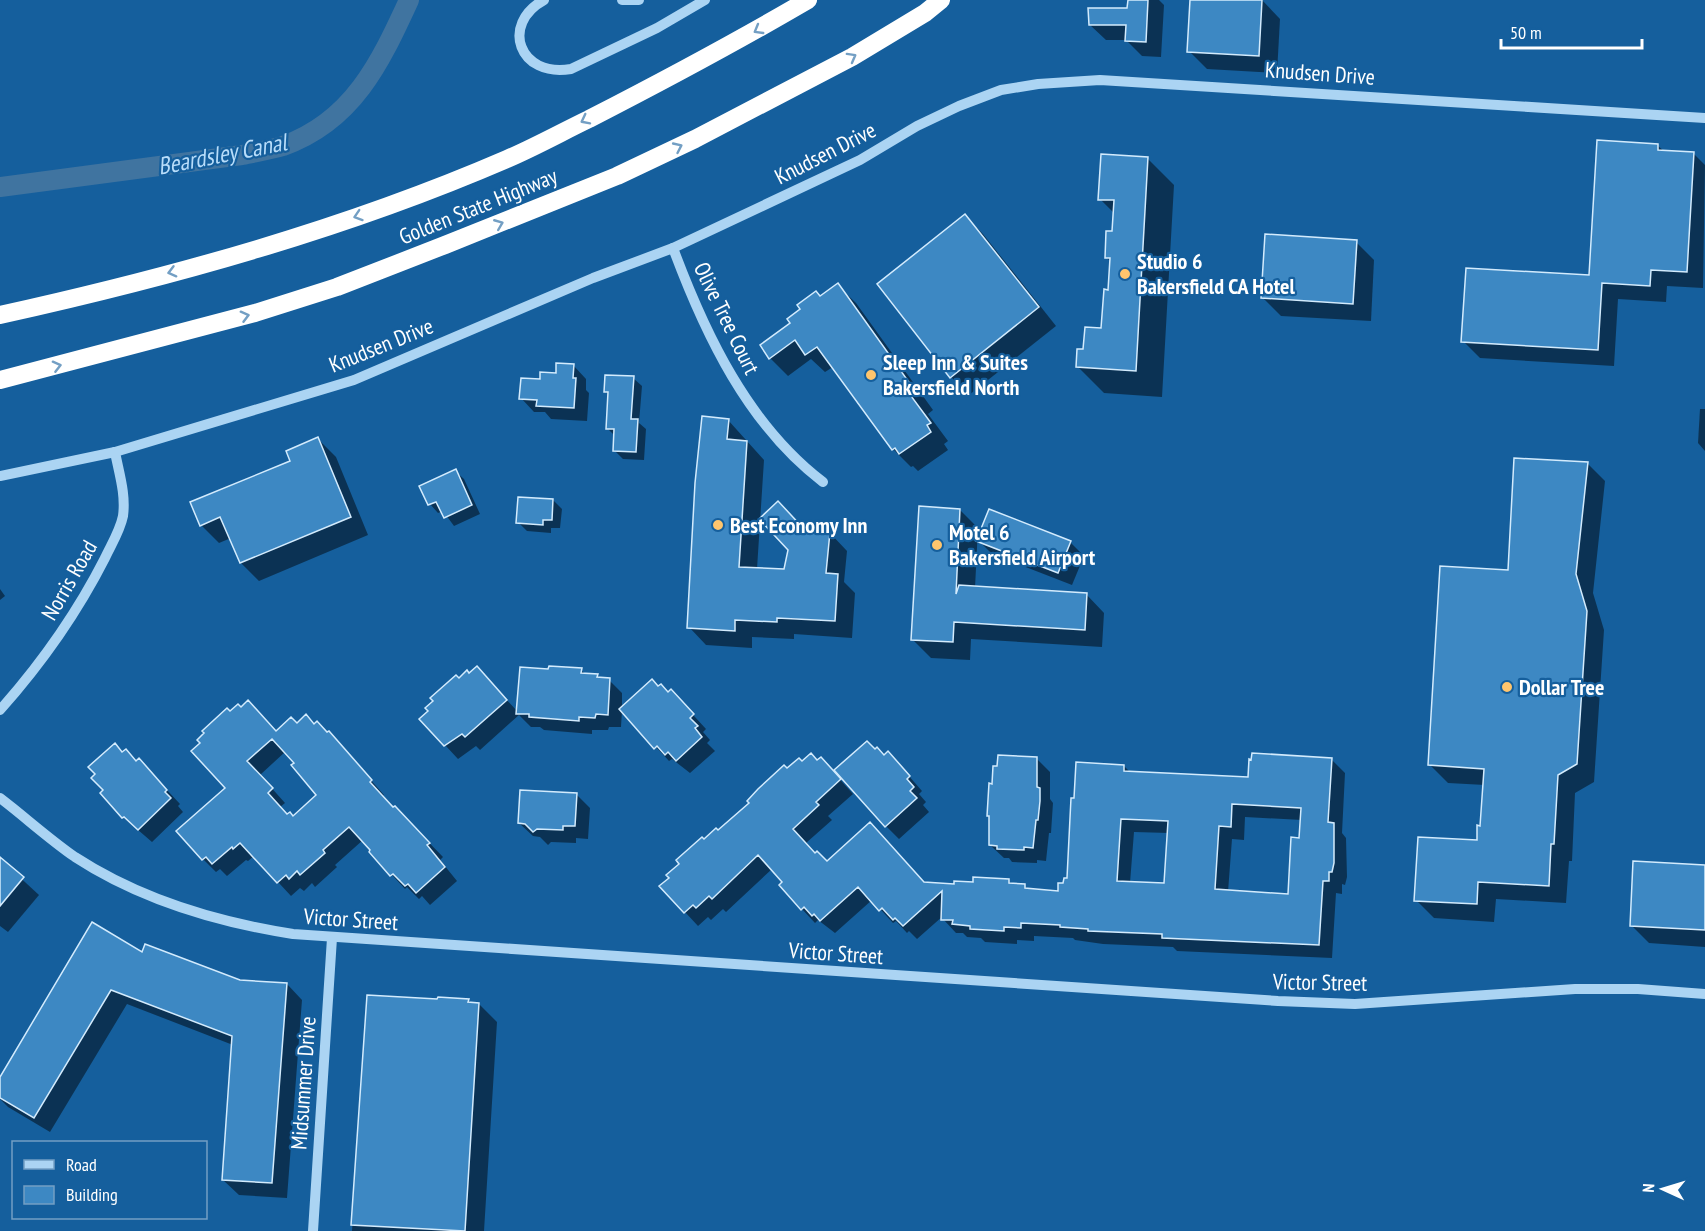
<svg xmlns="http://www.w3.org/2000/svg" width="1705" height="1231" font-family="'PT Sans Narrow',sans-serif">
<rect width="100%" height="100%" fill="#155f9d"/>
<g fill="#0007" fill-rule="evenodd">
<polygon points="1129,0 1159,0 1164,5 1161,57 1142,56 1126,40 1106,40 1090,25 1129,9"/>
<polygon points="1192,0 1262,0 1280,19 1277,73 1207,69 1189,51"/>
<polygon points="1657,145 1665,152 1694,154 1705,165 1703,288 1667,286 1666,302 1618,299 1614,366 1480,358 1463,341 1590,277"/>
<polygon points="1147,158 1174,185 1162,397 1104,393 1078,367 1085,350 1103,329 1110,291 1111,262 1106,257 1114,232 1115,214 1100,199"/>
<polygon points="965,216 983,234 1056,326 969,395 951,377"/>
<polygon points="1356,242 1374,260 1371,321 1281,316 1263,298"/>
<polygon points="837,285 856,303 933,410 928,414 948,441 944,444 948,450 918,471 913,466 911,467 893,449 833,367 825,372 811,359 788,376 770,358 792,324 820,297"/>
<polygon points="573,365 586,379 586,390 589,393 587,421 551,419 545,412 534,412 521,398 542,380 557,375"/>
<polygon points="633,378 642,386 639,423 646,429 644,460 623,459 614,450 615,436 607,428 609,395 605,391"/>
<polygon points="1700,409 1705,409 1705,451 1698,443"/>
<polygon points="728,420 764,460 757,569 785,571 805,531 830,533 847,551 844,582 855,593 852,638 794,634 794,639 752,637 752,648 706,645 689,627"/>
<polygon points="318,439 336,457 368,535 259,581 241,563 231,538 219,543 201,525 292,462"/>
<polygon points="1587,463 1605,481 1593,593 1604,630 1594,782 1575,793 1572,861 1569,861 1566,903 1496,899 1494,922 1434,918 1416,900 1478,842 1482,827 1485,785 1448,783 1430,765 1509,572"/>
<polygon points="455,471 464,479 480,514 454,526 443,511 438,513 430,504"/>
<polygon points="553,500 562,509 560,528 551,528 551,533 527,531 518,522"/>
<polygon points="960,510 978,528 975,588 1086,594 1104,613 1102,647 971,639 970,660 931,658 913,640"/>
<polygon points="978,540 1070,542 1084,556 1072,585 992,554"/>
<polygon points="0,589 5,596 0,600"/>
<polygon points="581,670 586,675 597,676 600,679 609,680 622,693 622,708 659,688 669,693 684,705 706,729 703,732 710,740 707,743 715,751 690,773 672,759 669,761 622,710 621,727 609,727 608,730 592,730 592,734 544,730 540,727 531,727 519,715 480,750 476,746 458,759 445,745 459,679 490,682 518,712"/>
<path d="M230 713 277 732 297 724 315 725 328 734 329 733 384 795 382 796 393 809 408 821 443 857 440 860 457 881 430 905 422 896 419 899 407 887 405 889 371 852 372 850 363 840 335 865 337 867 315 887 312 883 304 891 300 888 291 896 254 856 248 861 246 860 227 876 220 869 216 872 203 859 227 788ZM285 752 318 795 293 818 288 816 280 807 285 803 260 775Z"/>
<polygon points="875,750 901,767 922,791 919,794 926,802 923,805 929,812 899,839 886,826"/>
<polygon points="123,754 152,774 180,804 178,806 183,812 152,842 123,817"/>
<polygon points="1037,759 1050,772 1050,799 1053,803 1051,833 1049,833 1046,861 1037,860 1037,863 1012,862 1009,858 1004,858 990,845 990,817 988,816 993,785"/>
<path d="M1331 759 1345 773 1342 833 1346 838 1347 877 1345 885 1342 884V894L1336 893 1332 958 1177 951 1173 947 1103 944 1075 940 1073 938 1034 936V941L1017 940V944L985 942 981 938 967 937 963 933H956L943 919V916L917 939 909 931 907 933 896 921 893 923 872 900 835 933 818 920 815 923 802 909 781 885 784 882 772 869 726 912 723 909 711 920 708 917 698 926 685 912 704 841 718 832 787 770 802 763 818 762 834 773 853 794 828 816 832 820 806 843 816 854 827 863 924 883 956 885 1008 881 1013 885 1024 886 1029 890 1059 892 1068 879 1124 766 1130 772 1249 779ZM1245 817 1302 820 1300 840 1289 895 1228 892 1232 839 1244 840ZM1134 832 1169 833 1165 885 1130 883Z"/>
<polygon points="577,795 590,808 588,839 576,838 576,843 551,842 548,845 540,837 533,836 519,823"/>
<polygon points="0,859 39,895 8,932 0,926"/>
<polygon points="1705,866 1705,947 1649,943 1631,925"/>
<polygon points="143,954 239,981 287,984 302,1000 287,1198 239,1195 223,1180 233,1045 127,1004 50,1132 8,1107 0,1099 0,1080"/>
<polygon points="368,997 468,1000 472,1004 479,1004 497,1022 484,1231 352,1231"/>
</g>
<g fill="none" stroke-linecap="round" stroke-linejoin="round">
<path stroke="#4074a0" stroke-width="20" d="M0 187 242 155C256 152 270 150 283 146 353 121 380 63 409 0"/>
</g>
<g fill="#3d88c3" stroke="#d3ebfd" stroke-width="1.5" fill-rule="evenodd">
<polygon points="1128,0 1148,0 1146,42 1125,41 1126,25 1089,25 1088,8 1127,8"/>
<polygon points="1190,0 1262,0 1259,56 1187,52"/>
<polygon points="1597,140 1658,144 1658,150 1694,152 1687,272 1651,270 1650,286 1602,283 1598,350 1461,342 1466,268 1589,275"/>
<polygon points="1101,154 1148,157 1136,371 1076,367 1077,349 1083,349 1085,327 1101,328 1104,289 1108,290 1110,258 1105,258 1106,231 1112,231 1114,200 1098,200"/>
<polygon points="965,214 1039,307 950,378 877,284"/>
<polygon points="1265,234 1357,240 1353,304 1261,298"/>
<polygon points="838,283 916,392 911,396 931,423 927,425 931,432 899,454 895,448 892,450 817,347 805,355 795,340 769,359 760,345 790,323 787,319 800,309 797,305 816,291 820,296"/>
<polygon points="556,363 574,364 573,378 576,378 574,408 536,406 537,400 519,399 521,378 540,379 540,372 556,373"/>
<polygon points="605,375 634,376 631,419 638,419 636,452 613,451 614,429 606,429 608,392 604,392"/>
<polygon points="702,416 729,419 727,439 747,441 739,567 784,569 788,550 759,519 778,501 804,529 830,532 826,573 838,574 835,621 777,618 777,622 735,620 735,631 687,628 695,483"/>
<polygon points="318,437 351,517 240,563 220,517 200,526 190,502 290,461 286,451"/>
<polygon points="1514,458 1588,462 1576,574 1587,611 1577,764 1558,775 1554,844 1551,844 1549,886 1478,882 1477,904 1414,901 1418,837 1477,840 1477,825 1480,826 1484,769 1428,765 1440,566 1508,570"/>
<polygon points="456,469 472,505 444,518 436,502 428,505 419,486"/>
<polygon points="518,497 553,499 552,520 543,520 543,525 516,523"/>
<polygon points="919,506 960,509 956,594 959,585 1087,593 1085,630 954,622 953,642 911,640"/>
<polygon points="989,509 1071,541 1058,573 976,541"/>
<polygon points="477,666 507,700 465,737 462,734 444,746 419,719 428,711 425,708 433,701 430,698 456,675 459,678 467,670 469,673"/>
<polygon points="549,666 582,668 581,673 598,674 597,677 610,678 608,715 596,714 595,718 579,717 579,721 529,717 529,714 516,714 520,667 548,669"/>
<polygon points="652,679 658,686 661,684 668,692 671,689 694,714 690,718 698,726 695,728 702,737 676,761 668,752 665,755 657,746 654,749 619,709"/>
<path d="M248 700 276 731 291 717 297 723 306 714 314 724 317 721 327 732 329 731 372 780 370 782 393 807 395 806 430 843 427 845 445 867 416 893 408 884 405 886 393 874 390 876 369 852 370 850 349 827 323 850 325 853 300 875 297 871 289 879 286 875 277 883 240 843 233 849 232 847 212 864 206 857 202 860 176 831 225 788 191 751 200 743 197 740 204 733 202 731 227 708 230 711 238 704 241 707ZM272 739 294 763 291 765 316 795 293 816 290 812 287 814 268 793 273 788 247 761Z"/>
<polygon points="867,741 875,749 877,747 884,755 888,751 910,776 907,779 914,787 910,791 917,798 885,827 834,770"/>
<polygon points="115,743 122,752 126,749 136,761 139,758 167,790 165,792 171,798 138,830 124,817 122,818 100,793 103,790 91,778 95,774 88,767"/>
<path d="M811 753 817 760 821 757 841 779 816 802 819 805 793 829 815 853 817 851 827 861 870 822 924 882 954 884V881L973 882V877L1009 879V883L1025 884V888L1058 891V883H1063L1064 878H1067L1071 798H1074L1076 762 1124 765V771L1248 777 1249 759 1251 760 1252 753 1332 758 1328 822 1334 823V863L1332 872H1329V881H1323L1319 945 1162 938V934L1088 931V929L1060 927V925L1021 923V928L1004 927V931L970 929V926L952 924 953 920H941L942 891 903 926 895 918 893 920 882 908 879 911 858 887 820 921 814 914 812 916 804 907 801 910 779 885 782 882 758 855 712 899 709 896 696 908 693 905 684 913 659 886 669 878 666 875 679 864 676 860 702 837 704 839 716 828 718 830 749 803 747 801 758 789 784 765 787 768 799 758 802 761ZM1232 804 1301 808 1299 838 1291 837 1288 894 1215 889 1219 826 1231 827ZM1121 819 1168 821 1164 883 1117 881Z"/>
<polygon points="998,755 1037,757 1037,787 1040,788 1040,801 1038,820 1036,820 1033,848 1024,847 1024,850 997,849 997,846 989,845 989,816 987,816 989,783 992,784 993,766 997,766"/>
<polygon points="520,790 577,793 575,826 563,826 563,830 537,829 533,832 525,824 518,823"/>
<polygon points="0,857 24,877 0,906"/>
<polygon points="1633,861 1705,865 1705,930 1630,926"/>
<polygon points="92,922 142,952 145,944 240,980 287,983 272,1183 222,1180 232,1036 111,990 34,1118 0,1098 0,1077"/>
<polygon points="367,995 437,999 438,997 469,999 468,1002 479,1003 465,1231 351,1225"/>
</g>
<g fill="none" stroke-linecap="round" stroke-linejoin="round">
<g stroke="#abd4f3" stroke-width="10">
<path d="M544 0C500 24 519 78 571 69L657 28 705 0"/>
<polyline points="622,0 639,0"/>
<path d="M673 248C705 334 748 425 823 482"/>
<polyline points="0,476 115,452 354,380 593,278 673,248 860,160 917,126 959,106 1001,90 1038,84 1100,80 1705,118"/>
<path d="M0 710C41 664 77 613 105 558 111 545 120 531 123 516 126 494 119 473 115 452"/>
<path d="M0 798C25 817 49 839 75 857 141 900 216 922 293 934L1278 1001 1355 1004 1575 989H1638L1705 994"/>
<polyline points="313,1231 332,938"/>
</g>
<g stroke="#fff" stroke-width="18">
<path d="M0 315C172 277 345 229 507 159 535 147 562 132 589 119 663 81 736 42 808 0"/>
<polyline points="0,380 255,313 337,287 445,245 617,176 695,139 852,57 925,13 941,0"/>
</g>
</g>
<defs><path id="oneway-chevron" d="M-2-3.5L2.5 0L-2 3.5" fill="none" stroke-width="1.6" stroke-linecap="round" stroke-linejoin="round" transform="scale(1.5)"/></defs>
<g stroke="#739fc4">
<use href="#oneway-chevron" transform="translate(758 30) rotate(150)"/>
<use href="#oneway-chevron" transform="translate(852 57) rotate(-29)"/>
<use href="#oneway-chevron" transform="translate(585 120) rotate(153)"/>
<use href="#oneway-chevron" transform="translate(678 147) rotate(-25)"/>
<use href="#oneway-chevron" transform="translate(358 216) rotate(162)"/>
<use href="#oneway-chevron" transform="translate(499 224) rotate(-22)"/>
<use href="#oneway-chevron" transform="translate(172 272) rotate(165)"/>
<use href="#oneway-chevron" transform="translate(245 316) rotate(-15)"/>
<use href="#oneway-chevron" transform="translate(57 366) rotate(-14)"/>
</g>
<g fill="#ffc56d" stroke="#155f9d" stroke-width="2">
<circle cx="1125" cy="274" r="6"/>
<circle cx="871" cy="375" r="6"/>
<circle cx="718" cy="525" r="6"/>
<circle cx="937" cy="545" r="6"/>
<circle cx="1507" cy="687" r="6"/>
</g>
<g text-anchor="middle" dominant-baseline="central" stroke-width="4.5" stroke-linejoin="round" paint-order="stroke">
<g font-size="22" fill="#fff" stroke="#155f9d">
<text transform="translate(1320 73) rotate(4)">Knudsen Drive</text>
<text transform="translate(825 153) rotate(-27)">Knudsen Drive</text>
<text transform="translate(478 206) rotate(-22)">Golden State Highway</text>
<text transform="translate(727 318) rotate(64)">Olive Tree Court</text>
<text transform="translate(381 345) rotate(-22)">Knudsen Drive</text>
<text transform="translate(69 580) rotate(-60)">Norris Road</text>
<text transform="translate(351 919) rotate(4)">Victor Street</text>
<text transform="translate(836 953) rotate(4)">Victor Street</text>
<text transform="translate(1320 982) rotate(1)">Victor Street</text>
<text transform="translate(303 1083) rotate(-86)">Midsummer Drive</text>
</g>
<g font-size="22" font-weight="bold" fill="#fff" stroke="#155f9d" text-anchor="start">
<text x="1137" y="261">Studio 6<tspan x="1137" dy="25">Bakersfield CA Hotel</tspan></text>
<text x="883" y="362">Sleep Inn &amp; Suites<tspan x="883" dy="25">Bakersfield North</tspan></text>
<text x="730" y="525">Best Economy Inn</text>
<text x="949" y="532">Motel 6<tspan x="949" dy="25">Bakersfield Airport</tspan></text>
<text x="1519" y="687">Dollar Tree</text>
</g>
<g font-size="24" font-style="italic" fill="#b8ddfa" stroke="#155f9d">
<text transform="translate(222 154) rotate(-11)">Beardsley Canal</text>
</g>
</g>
<rect x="12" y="1141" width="195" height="78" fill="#155f9d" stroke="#739fc4" stroke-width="1.5"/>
<rect x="24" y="1160" width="30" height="9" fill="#abd4f3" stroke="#739fc4" stroke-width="1.5"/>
<text x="66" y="1171" font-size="18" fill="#ffffff">Road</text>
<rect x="24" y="1186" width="30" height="18" fill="#3d88c3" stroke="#739fc4" stroke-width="1.5"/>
<text x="66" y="1201" font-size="18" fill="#ffffff">Building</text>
<g transform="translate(1663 1189) rotate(274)" stroke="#155f9d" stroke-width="4.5" paint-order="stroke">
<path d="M0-4.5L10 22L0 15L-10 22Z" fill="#ffffff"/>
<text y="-9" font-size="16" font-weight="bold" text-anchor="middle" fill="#ffffff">N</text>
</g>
<path d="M1501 39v9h141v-9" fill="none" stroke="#ffffff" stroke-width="3"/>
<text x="1510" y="39" font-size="18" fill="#ffffff" stroke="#155f9d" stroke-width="4.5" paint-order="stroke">50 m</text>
</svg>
